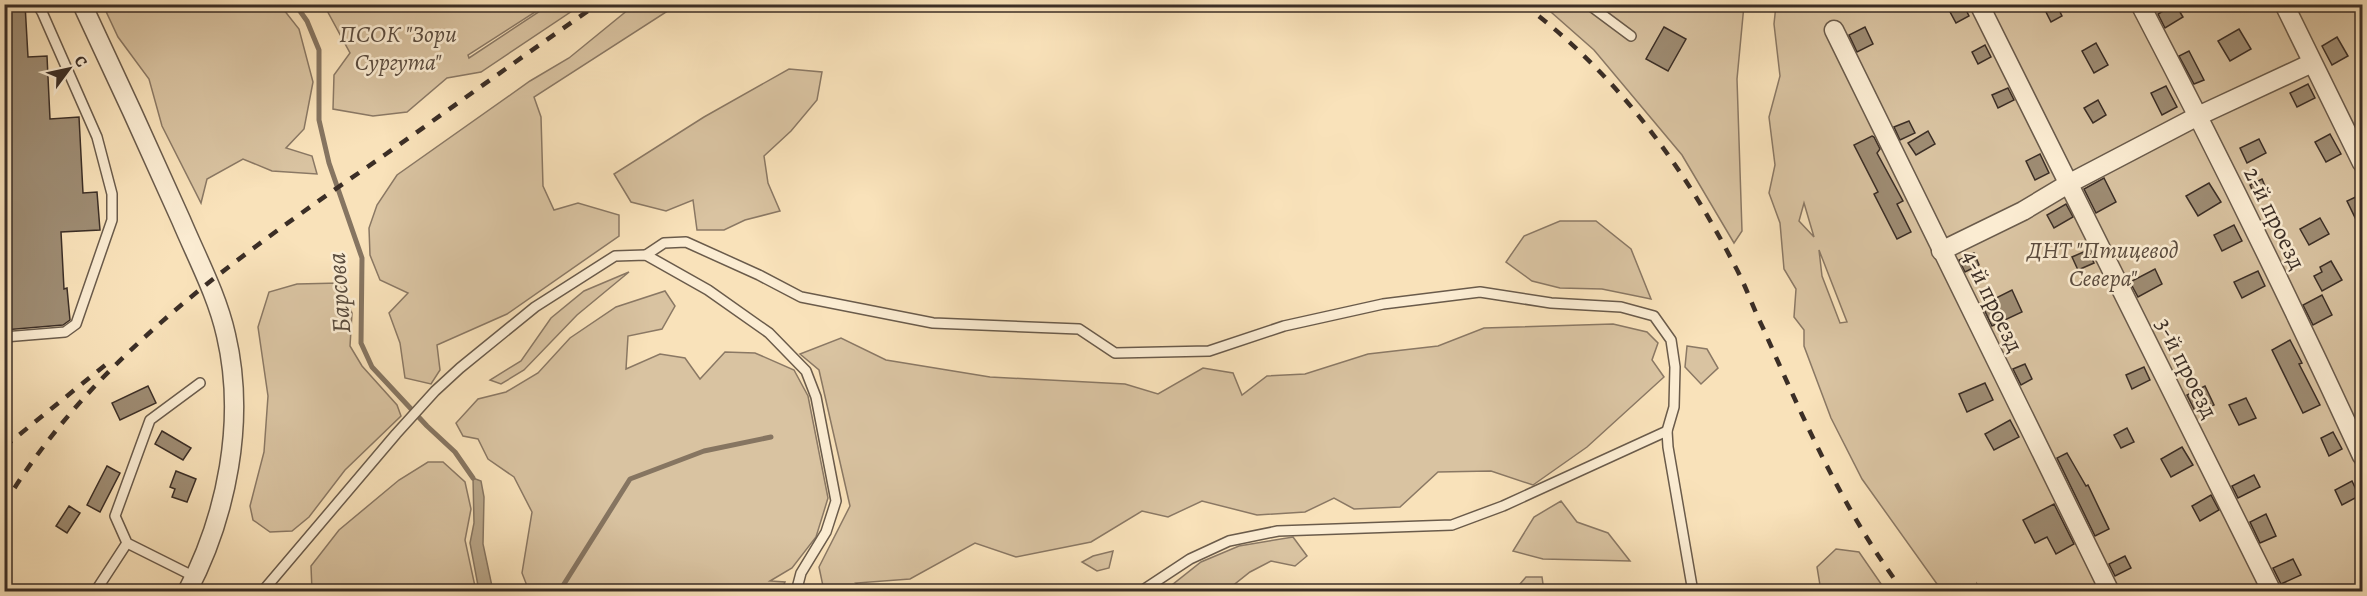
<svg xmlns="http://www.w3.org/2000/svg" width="2367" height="596" font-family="Alegreya,serif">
<rect width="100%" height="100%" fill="#f9e2ba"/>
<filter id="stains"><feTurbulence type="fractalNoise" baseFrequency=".00333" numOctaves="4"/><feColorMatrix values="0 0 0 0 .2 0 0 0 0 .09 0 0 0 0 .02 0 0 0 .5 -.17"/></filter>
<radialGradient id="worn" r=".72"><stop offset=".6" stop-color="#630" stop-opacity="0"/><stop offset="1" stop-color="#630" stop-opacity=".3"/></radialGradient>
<g fill="#d9c3a1" stroke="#8a7864" stroke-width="1.5" fill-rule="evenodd">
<polygon points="1715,4 1715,10 1717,5 1744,5 1737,79 1742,231 1734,243 1682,155 1594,50 1543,5"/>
<polygon points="103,5 280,5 299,29 313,82 304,129 286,148 312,156 317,174 272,171 243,159 207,179 201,203 162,126 149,79 118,37"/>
<polygon points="324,5 546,5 468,55 469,58 549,5 581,5 481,72 447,78 407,112 373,116 333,109 334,75 350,53"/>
<polygon points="634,5 677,5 534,97 541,117 543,186 554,210 578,203 619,215 619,236 507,314 437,345 440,370 431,384 405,378 400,343 389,313 408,293 380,280 370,255 369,228 377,205 397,175 530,81 569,58"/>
<path d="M1776 5H2362V591L1982 592 1977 584V591H1942L1862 479 1831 418 1804 346V330L1794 317 1796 289 1784 269 1780 223 1769 193 1775 165 1769 117 1780 76 1774 24ZM1804 203 1814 237 1799 221ZM1819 250 1847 322 1840 323 1822 276Z"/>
<polygon points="789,69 822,72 817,100 791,131 764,156 768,183 780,211 745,220 724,230 697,230 693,200 666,211 631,202 614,174 704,117"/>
<polygon points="1560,221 1596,221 1631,249 1651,299 1602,289 1560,288 1532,281 1506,262 1524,236"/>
<polygon points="629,272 577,315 524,370 501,384 490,380 521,361 551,318 584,291"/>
<polygon points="340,283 352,313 350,346 362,366 397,405 401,416 345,470 309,517 292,531 270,532 253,520 250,506 264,452 268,396 258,327 269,292 297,284"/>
<polygon points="665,291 675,306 662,329 628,336 626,369 660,354 685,358 700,379 725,352 755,353 794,370 808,396 828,498 816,537 792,568 770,581 785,582 781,591 613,592 613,586 604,591 529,591 522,573 532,512 514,477 488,459 478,439 463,436 456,423 478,399 506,392 538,373 570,338 616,307"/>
<polygon points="1613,324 1647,332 1658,343 1652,360 1664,377 1587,447 1533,485 1491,471 1438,472 1400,507 1354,509 1334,498 1305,512 1257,515 1202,501 1168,517 1142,511 1091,542 1016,557 975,543 910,579 856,583 866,591 824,591 819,567 850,506 819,370 800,354 841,338 886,360 990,377 1125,384 1158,394 1203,368 1233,373 1242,395 1267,376 1305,374 1368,354 1438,346 1484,328"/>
<polygon points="1687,346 1707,349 1718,368 1701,384 1685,367"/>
<polygon points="428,462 443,462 465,482 471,509 465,540 476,591 312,591 311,566 339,530 399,480"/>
<polygon points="1561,501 1577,522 1608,533 1630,561 1543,559 1513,551 1534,517"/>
<polygon points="1293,537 1307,556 1295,566 1271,561 1250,572 1226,591 1176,591 1172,585 1201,562 1239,546"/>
<polygon points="1836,549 1859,552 1886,591 1821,591 1817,567"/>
<polygon points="1113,551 1109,568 1097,571 1082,562 1093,556"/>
<polygon points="1526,577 1542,577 1544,591 1514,591"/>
</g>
<polygon fill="#b8a588" stroke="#867561" stroke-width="1.5" points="473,478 481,481 484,497 483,544 493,591 479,591 470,543 474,523"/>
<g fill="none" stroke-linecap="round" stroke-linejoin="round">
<g stroke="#867561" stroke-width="5">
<polyline points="295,4 307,21 319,50 319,120 329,163 362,258 361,343 372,367 427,426 455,452 473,478"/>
<polyline points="559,592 630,479 704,451 771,437"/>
</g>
</g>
<g fill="#9e8c73" stroke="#3b2e26" stroke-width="1.5">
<polygon points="4,4 25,4 28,57 47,56 50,119 79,117 83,193 97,192 100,230 61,232 64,289 67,288 70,320 63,325 4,330"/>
<polygon points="1959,4 1963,4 1969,16 1956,23 1949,10"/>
<polygon points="2056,4 2062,16 2051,22 2045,10"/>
<polygon points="2175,4 2183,17 2165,28 2158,14"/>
<polygon points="1664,27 1686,39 1668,71 1646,59"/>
<polygon points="1865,27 1873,44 1857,52 1849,35"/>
<polygon points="2239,29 2251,49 2230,61 2218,41"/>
<polygon points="2337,37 2348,56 2332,65 2322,46"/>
<polygon points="2096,43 2108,65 2094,73 2082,51"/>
<polygon points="1985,45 1991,57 1978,64 1972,52"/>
<polygon points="2189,51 2204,80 2194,84 2179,56"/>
<polygon points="2308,84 2315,98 2297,107 2290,93"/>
<polygon points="2166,86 2177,107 2162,115 2151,93"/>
<polygon points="2008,88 2014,100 1998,108 1992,95"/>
<polygon points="2098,100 2106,115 2093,123 2084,108"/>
<polygon points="1909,121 1915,133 1900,140 1894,127"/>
<polygon points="1928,131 1935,144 1916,155 1908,143"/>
<polygon points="2330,134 2341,154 2326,162 2315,142"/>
<polygon points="1872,136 1874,137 1880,149 1877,153 1903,201 1897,204 1911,232 1897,239 1874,194 1878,192 1854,145"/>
<polygon points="2259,139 2266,153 2247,163 2240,148"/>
<polygon points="2040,154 2049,173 2035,180 2026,161"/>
<polygon points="2104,178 2116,202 2096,213 2084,189"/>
<polygon points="2262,179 2268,193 2256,199 2250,185"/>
<polygon points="2209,183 2221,202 2198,216 2186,196"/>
<polygon points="2362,194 2362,232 2347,201"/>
<polygon points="2066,204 2073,217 2054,228 2047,215"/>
<polygon points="2320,218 2329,234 2309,245 2300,229"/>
<polygon points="2234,225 2242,241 2222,251 2214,235"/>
<polygon points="2088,250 2094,263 2078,270 2072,257"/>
<polygon points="1974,253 1979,265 1965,272 1959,260"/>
<polygon points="2331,261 2342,280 2322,291 2314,276 2322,272 2320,267"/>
<polygon points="2155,269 2162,284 2138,297 2130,282"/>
<polygon points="2258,271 2265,286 2242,298 2234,282"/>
<polygon points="2012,290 2022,312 1992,326 1982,305"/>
<polygon points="2322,295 2332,315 2313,325 2303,305"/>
<polygon points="2290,340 2302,363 2299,364 2320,405 2303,413 2272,350"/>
<polygon points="2025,364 2032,379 2021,385 2013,369"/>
<polygon points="2144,367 2150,380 2132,389 2126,375"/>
<polygon points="1985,383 1993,400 1967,412 1959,394"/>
<polygon points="148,386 156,403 120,420 112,403"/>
<polygon points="2205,386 2214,405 2196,413 2187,395"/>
<polygon points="2246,398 2256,418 2239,425 2229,405"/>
<polygon points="2010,420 2019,437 1994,450 1985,434"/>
<polygon points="2127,428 2134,442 2121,448 2114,435"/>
<polygon points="162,431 191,448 183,460 155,444"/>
<polygon points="2333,432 2342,449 2329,456 2321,438"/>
<polygon points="2182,447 2193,465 2171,477 2161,459"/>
<polygon points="2067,453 2086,486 2088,485 2109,529 2095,536 2057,458"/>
<polygon points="107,466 120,473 100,512 87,505"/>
<polygon points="176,471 196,479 187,502 172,497 175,489 170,487"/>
<polygon points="2254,475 2260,487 2238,498 2232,486"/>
<polygon points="2352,481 2359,496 2342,505 2335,490"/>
<polygon points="2211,495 2219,510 2200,521 2192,506"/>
<polygon points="2054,504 2074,544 2056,554 2047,537 2035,543 2023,520"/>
<polygon points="69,506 80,513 67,533 56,526"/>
<polygon points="2266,514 2276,536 2260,543 2250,522"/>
<polygon points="2125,556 2131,568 2115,576 2109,564"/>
<polygon points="2293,559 2301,575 2281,584 2273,568"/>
</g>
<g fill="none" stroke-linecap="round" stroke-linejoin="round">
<g stroke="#6a5b4b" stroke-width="12">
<g id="service">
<polyline points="1588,4 1631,36"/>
<polyline points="646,255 664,243 686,242 759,275 801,297 933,323 1079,329 1115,353 1209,351 1284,326 1383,304 1480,292 1551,303 1621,307 1654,316 1671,340 1675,367 1674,407 1667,431 1668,447 1693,592"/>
<polyline points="4,337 65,332 76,324 112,220 112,194 97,137 42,12 37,4"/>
<polyline points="195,577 127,543 115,516 150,420 200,383"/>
<polyline points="95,592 127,543"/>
<polyline points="262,592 396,434 435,391 460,368 535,307 615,256 646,255 708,290 769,333 806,371 816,397 836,501 826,532 801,573 796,592"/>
<polyline points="1140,592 1190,559 1229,541 1278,531 1452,525 1503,506 1667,431"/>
</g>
</g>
<g stroke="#6a5b4b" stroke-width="21">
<g id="minor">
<path d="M82 4C116 76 149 148 181 220 197 258 217 295 226 335 246 420 227 516 187 592"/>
<polyline points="1979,4 2272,592"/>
<path d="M2140 4C2218 153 2292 304 2362 456"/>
<polyline points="2284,4 2362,163"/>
<polyline points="1834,30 2110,592"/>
<polyline points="1941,251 2023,211 2068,184 2198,116 2312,63"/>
</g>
</g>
<use href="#service" stroke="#fbecd2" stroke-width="9"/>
<use href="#minor" stroke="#fbecd2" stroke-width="18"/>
<g stroke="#3b2e26" stroke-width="4.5" stroke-dasharray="10 10" stroke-linecap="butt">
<path d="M1523 4C1616 73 1683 165 1735 266 1746 286 1753 308 1763 328 1803 418 1844 513 1904 592"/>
<polyline points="4,447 109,362"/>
<path d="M4 505C94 354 245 252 386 154 457 104 527 53 598 4"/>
</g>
</g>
<g text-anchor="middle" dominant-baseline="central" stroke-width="5" stroke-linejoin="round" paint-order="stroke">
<g font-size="24" font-style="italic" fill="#5b4c3f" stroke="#fbecd2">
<text x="398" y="34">ПСОК "Зори<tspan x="398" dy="28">Сургута"</tspan></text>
<text x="2103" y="250">ДНТ "Птицевод<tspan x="2103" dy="28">Севера"</tspan></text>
</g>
<g font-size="24" fill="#3b2e26" stroke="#fbecd2">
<text transform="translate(2275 218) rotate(64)">2-й проезд</text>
<text transform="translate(1993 301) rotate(64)">4-й проезд</text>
<text transform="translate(2187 368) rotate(63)">3-й проезд</text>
</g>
<g font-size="26" font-style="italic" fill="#5a4c3e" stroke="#fbecd2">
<text transform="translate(339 293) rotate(-94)">Барсова</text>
</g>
</g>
<rect width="2367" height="596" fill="none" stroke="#f9e2ba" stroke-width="24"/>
<rect x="6" y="6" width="2355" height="584" fill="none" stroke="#3b2e26" stroke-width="3"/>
<rect x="12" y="12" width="2343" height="572" fill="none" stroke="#3b2e26" stroke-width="1.5"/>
<g transform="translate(69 69) rotate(57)" stroke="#fbecd2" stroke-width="4.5" paint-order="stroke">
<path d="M0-4.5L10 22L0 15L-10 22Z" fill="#3b2e26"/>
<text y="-9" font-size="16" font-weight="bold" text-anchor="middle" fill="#3b2e26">С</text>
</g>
<rect width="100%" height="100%" filter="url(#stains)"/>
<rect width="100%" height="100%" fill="url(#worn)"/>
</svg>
